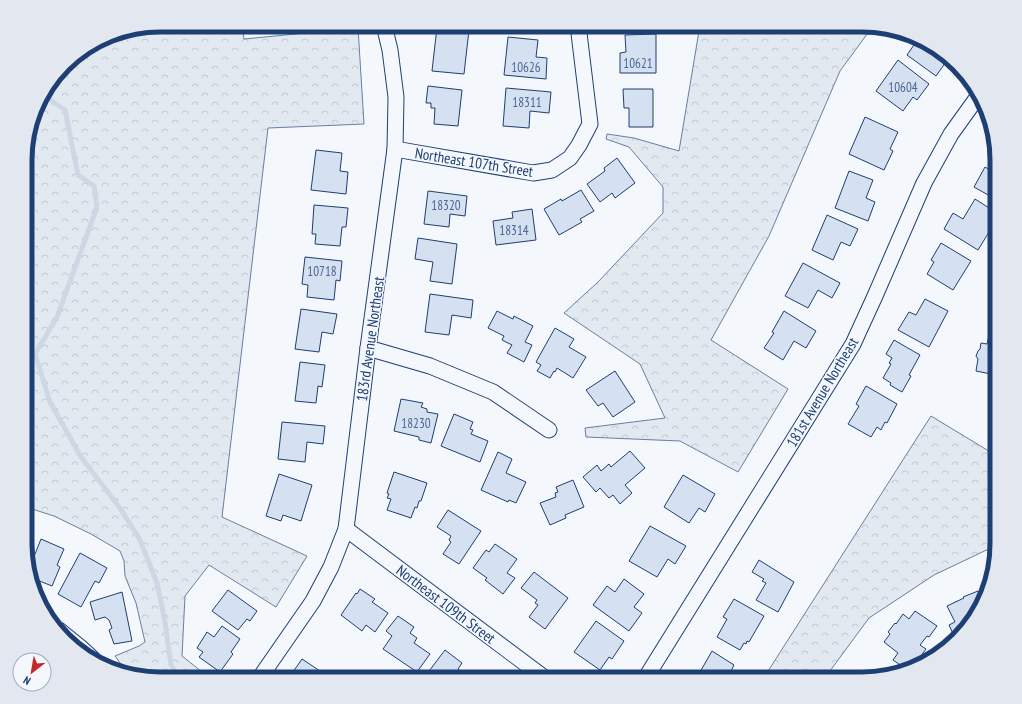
<svg xmlns="http://www.w3.org/2000/svg" width="1022" height="704" font-family="'PT Sans Narrow',sans-serif">
<defs>
<pattern id="forest-crowns" width="20" height="18" patternUnits="userSpaceOnUse"><rect width="20" height="18" fill="#e3e9f0"/><path d="M2 6a3 3 0 1 1 6 0M12 15a3 3 0 1 1 6 0" fill="none" stroke="#c2c9d1"/></pattern>
</defs>
<rect width="100%" height="100%" fill="#f4f7fb"/>
<g fill="url(#forest-crowns)" stroke="#687fa3">
<polygon points="160,25 242,25 244,39 358,28 364,124 268,128 222,517 307,556 276,607 209,565 185,596 182,656 211,679 151,679 128,674 115,656 139,646 145,642 136,603 125,576 124,561 120,551 91,534 54,516 26,507 26,143 39,100 71,59 109,35"/>
<polygon points="700,25 873,26 840,71 769,236 711,340 788,389 738,472 680,441 586,437 585,428 665,418 640,364 564,313 598,282 663,213 663,187 629,147 606,139 607,134 634,138 679,151"/>
<polygon points="931,416 997,456 997,545 934,575 869,618 824,679 763,679"/>
</g>
<g fill="none" stroke-linecap="round" stroke-linejoin="round">
<polyline stroke="#cfd7e4" stroke-width="5" points="43,95 65,110 78,175 94,186 97,207 57,317 35,354 50,402 81,457 120,508 140,540 157,583 165,622 171,665 180,679"/>
</g>
<g fill="#d5e0f0" stroke="#1d3f73">
<polygon points="495,25 537,25 537,31 495,27"/>
<polygon points="437,27 469,30 464,74 432,71"/>
<polygon points="656,34 656,73 620,73 620,53 626,52 625,35"/>
<polygon points="508,37 538,40 536,57 547,58 546,79 504,75"/>
<polygon points="918,39 943,52 941,55 948,59 936,76 907,55"/>
<polygon points="898,60 929,84 917,100 913,97 903,111 876,91"/>
<polygon points="428,86 462,90 458,126 434,124 435,108 431,108 431,103 426,103"/>
<polygon points="506,88 551,92 549,113 530,111 529,128 503,126"/>
<polygon points="623,89 653,89 653,127 629,127 629,108 624,108"/>
<polygon points="865,117 898,132 890,149 893,151 884,170 849,154"/>
<polygon points="316,150 342,153 340,171 348,172 346,194 311,190"/>
<polygon points="617,158 635,183 615,198 612,193 600,202 587,184 605,171 604,168"/>
<polygon points="997,162 997,200 974,187 985,167 992,171"/>
<polygon points="849,171 873,180 866,198 875,202 868,221 835,208"/>
<polygon points="581,190 594,211 580,219 582,222 559,235 544,209 561,199 562,201"/>
<polygon points="428,191 467,196 465,216 450,214 449,227 424,224"/>
<polygon points="975,199 997,213 997,219 978,250 944,229 953,213 963,219"/>
<polygon points="314,205 348,208 346,227 342,227 340,246 315,244 316,234 312,234"/>
<polygon points="532,209 536,240 496,245 493,221 513,218 512,212"/>
<polygon points="827,215 858,229 850,246 841,242 833,260 812,250"/>
<polygon points="418,238 457,244 452,284 430,281 433,262 415,259"/>
<polygon points="941,243 971,261 953,290 927,274 934,262 931,260"/>
<polygon points="305,257 342,261 340,281 336,280 334,300 307,297 308,285 302,284"/>
<polygon points="803,263 840,283 832,298 818,290 808,308 785,296"/>
<polygon points="430,294 473,300 471,318 452,315 449,335 425,332"/>
<polygon points="925,299 948,311 929,347 898,330 909,312 916,315"/>
<polygon points="301,309 337,314 333,334 322,332 319,352 295,349"/>
<polygon points="497,311 513,319 514,316 533,326 525,342 532,345 524,362 507,353 512,345 502,340 504,336 488,328"/>
<polygon points="784,311 816,331 806,348 794,341 783,360 764,348 774,333 772,332"/>
<polygon points="555,328 574,339 569,347 586,357 573,378 557,368 555,372 554,371 550,378 537,371 541,365 536,362"/>
<polygon points="989,335 997,337 997,382 995,382 996,375 976,371 978,359 976,356 978,351 980,349 981,343 987,344"/>
<polygon points="894,340 920,355 909,375 911,376 902,392 890,385 891,383 883,378 891,364 889,363 892,358 886,354"/>
<polygon points="300,362 325,365 322,387 318,386 316,403 295,401"/>
<polygon points="615,371 635,402 613,417 603,403 598,406 586,390"/>
<polygon points="866,386 897,404 887,423 885,422 881,430 877,427 871,437 848,424 859,406 856,404"/>
<polygon points="401,399 423,403 421,407 427,409 427,412 438,414 431,443 419,440 419,437 394,431"/>
<polygon points="454,414 473,422 470,429 473,430 471,434 488,441 480,462 441,446"/>
<polygon points="282,422 325,426 323,444 307,442 305,462 278,459"/>
<polygon points="630,451 645,468 625,485 632,493 620,504 613,495 609,498 600,488 596,492 583,477 597,465 601,471 609,464 611,467"/>
<polygon points="498,452 512,459 506,473 526,482 516,503 509,500 508,502 481,490"/>
<polygon points="394,472 427,483 421,501 419,501 417,508 415,507 411,518 387,510 391,499 387,498 389,494 387,493"/>
<polygon points="279,474 312,485 301,521 283,515 281,521 266,516"/>
<polygon points="683,475 715,494 705,512 699,508 689,523 664,507"/>
<polygon points="573,480 584,507 565,515 566,518 550,525 540,503 556,497 555,493 558,492 556,487"/>
<polygon points="448,510 481,531 459,564 443,554 451,542 449,540 451,536 437,527"/>
<polygon points="650,526 686,546 675,564 668,559 657,577 629,561"/>
<polygon points="41,539 64,549 57,565 60,567 52,586 32,578 29,569"/>
<polygon points="495,544 517,559 507,573 515,578 503,594 485,580 487,578 473,568 486,550 489,552"/>
<polygon points="80,553 107,568 99,583 95,581 81,607 58,594"/>
<polygon points="759,560 794,582 778,612 756,600 766,583 762,581 764,579 752,572"/>
<polygon points="534,572 568,598 545,629 529,617 538,605 535,603 537,600 521,588"/>
<polygon points="624,579 644,594 634,607 642,613 629,631 593,605 607,586 615,592"/>
<polygon points="360,589 375,599 372,602 388,613 375,632 366,625 362,631 341,615 356,593 357,594"/>
<polygon points="228,590 257,611 250,621 247,619 238,630 212,611"/>
<polygon points="978,591 983,600 969,626 955,638 949,625 955,622 947,606 964,598 963,597"/>
<polygon points="122,592 132,641 114,644 109,630 112,628 109,620 105,617 95,620 90,602"/>
<polygon points="734,599 764,616 749,642 747,641 746,644 744,643 740,650 717,637 727,619 723,617"/>
<polygon points="915,611 937,626 929,637 927,636 920,645 926,649 914,665 913,663 910,668 906,669 893,660 898,653 884,642 890,634 888,632 895,623 896,624 903,614 909,619"/>
<polygon points="398,616 414,627 410,633 417,638 414,643 430,654 417,672 383,649 392,636 386,631"/>
<polygon points="596,621 624,641 612,659 609,657 600,670 574,652"/>
<polygon points="222,626 240,639 231,652 233,654 220,672 199,657 203,652 197,648 207,632 214,637"/>
<polygon points="445,650 462,663 458,669 471,679 423,679"/>
<polygon points="712,651 734,665 730,673 731,673 728,679 696,679"/>
<polygon points="302,659 329,677 328,679 288,679"/>
</g>
<g fill="none" stroke-linecap="round" stroke-linejoin="round">
<g stroke="#1d3f73" stroke-width="17">
<g id="street">
<polyline points="395,149 533,173 552,170 570,158 579,145 590,124 578,25"/>
<polyline points="368,348 430,366 493,392 549,430"/>
<polyline points="346,529 546,679"/>
<polyline points="59,630 80,647 93,659"/>
<polyline points="259,679 313,601 331,567 346,529 368,348 395,149 396,97 390,50 384,25"/>
<polyline points="645,679 853,344 875,296 924,183 951,134 979,95"/>
</g>
</g>
<use href="#street" stroke="#f4f7fb" stroke-width="15"/>
</g>
<g text-anchor="middle" dominant-baseline="central" stroke-width="3" stroke-linejoin="round" paint-order="stroke">
<g font-size="13" fill="#4b6792">
<text x="638" y="63">10621</text>
<text x="526" y="67">10626</text>
<text x="903" y="87">10604</text>
<text x="527" y="102">18311</text>
<text x="446" y="205">18320</text>
<text x="514" y="230">18314</text>
<text x="322" y="271">10718</text>
<text x="416" y="423">18230</text>
</g>
<g font-size="15" fill="#1d3f73" stroke="#f4f7fb">
<text transform="translate(474 162) rotate(9)">Northeast 107th Street</text>
<text transform="translate(370 339) rotate(-82)">183rd Avenue Northeast</text>
<text transform="translate(822 392) rotate(-59)">181st Avenue Northeast</text>
<text transform="translate(446 604) rotate(37)">Northeast 109th Street</text>
</g>
</g>
<path d="M0 0H1022V704H0ZM160 32H862A128 128 0 0 1 990 160V544A128 128 0 0 1 862 672H160A128 128 0 0 1 32 544V160A128 128 0 0 1 160 32Z" fill="#e3e8f0" fill-rule="evenodd"/>
<path fill="none" stroke="#1d3f73" stroke-width="5" d="M160 32H862A128 128 0 0 1 990 160V544A128 128 0 0 1 862 672H160A128 128 0 0 1 32 544V160A128 128 0 0 1 160 32Z"/>
<g transform="translate(32 672) rotate(211)"><circle r="19" fill="#f4f7fb" stroke="#9eadc5"/>
<path d="M0-3L7 15L0 10L-7 15Z" fill="#c62828"/>
<text y="-6" font-size="11" font-weight="bold" text-anchor="middle" fill="#1d3f73">N</text>
</g>
</svg>
